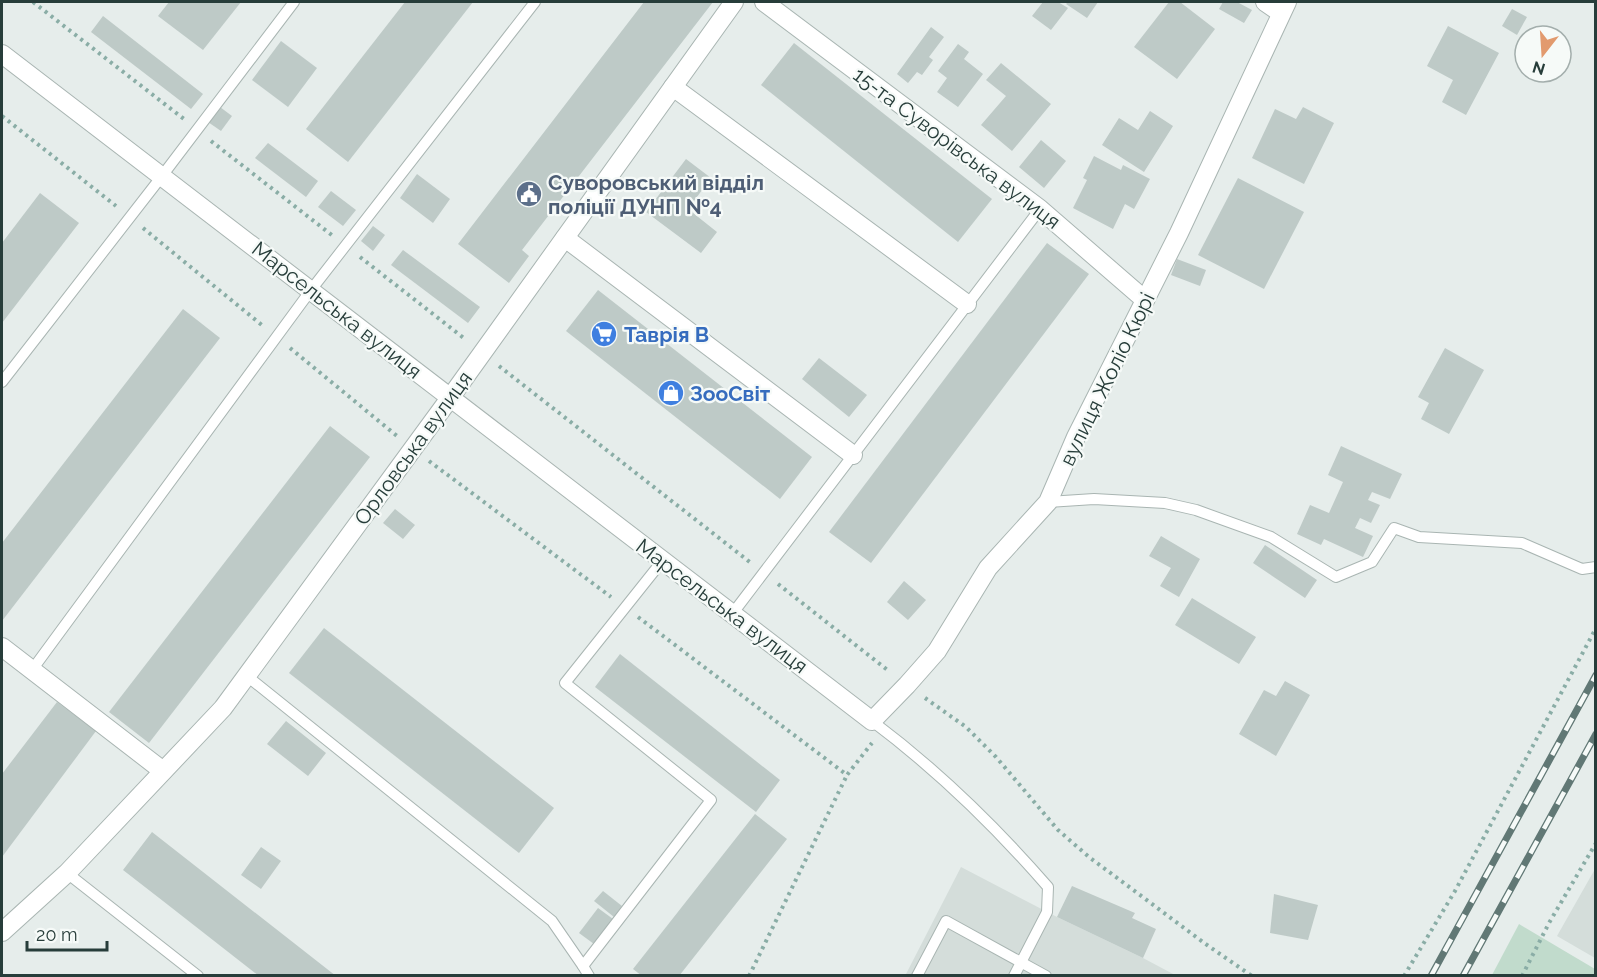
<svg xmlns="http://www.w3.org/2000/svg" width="1597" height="977" font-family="Raleway,sans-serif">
<rect width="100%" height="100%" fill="#e6edeb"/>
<g fill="#d4ddda">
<polygon points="961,867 1057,917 1143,958 1175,975 905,976"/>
<polygon points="1595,869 1595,958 1557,936"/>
</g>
<polygon fill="#c1dbcc" points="1519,924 1595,969 1595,975 1492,975"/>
<g fill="#becac7">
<polygon points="169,2 241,2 203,50 158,16"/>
<polygon points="405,2 473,2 348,162 306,129"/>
<polygon points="644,2 713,2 522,250 529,256 509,283 458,244"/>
<polygon points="1043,2 1058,2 1068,8 1051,30 1032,16"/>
<polygon points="1068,2 1098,2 1087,18 1066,4"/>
<polygon points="1169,2 1180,2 1215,29 1177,79 1134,47"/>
<polygon points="1223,2 1237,2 1252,10 1244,23 1219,9"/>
<polygon points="1512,9 1527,17 1517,35 1502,26"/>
<polygon points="103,16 203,94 191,109 91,32"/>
<polygon points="1448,26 1499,53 1466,115 1442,102 1453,80 1427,66"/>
<polygon points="931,27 944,37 929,57 933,60 922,75 917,72 908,83 897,74"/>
<polygon points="281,41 317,68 288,107 252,80"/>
<polygon points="794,43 992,199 958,242 761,85"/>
<polygon points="958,44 969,52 964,59 983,74 958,107 937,92 947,78 938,71"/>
<polygon points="1001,63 1051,104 1012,151 981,125 1006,96 986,80"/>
<polygon points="220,107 232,116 221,131 208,122"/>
<polygon points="1303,107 1334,123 1304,184 1252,158 1275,109 1296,119"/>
<polygon points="1150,111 1173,126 1144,172 1102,145 1119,118 1138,130"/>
<polygon points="1041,140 1066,161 1044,188 1019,167"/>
<polygon points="268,143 318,181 306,197 255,158"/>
<polygon points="1094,156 1121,170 1123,165 1150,179 1134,209 1125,204 1113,229 1073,208 1087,180 1083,178"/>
<polygon points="686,159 711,178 688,209 717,232 701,253 646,212"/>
<polygon points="417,174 450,199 433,223 400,198"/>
<polygon points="1238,178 1304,212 1264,289 1198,255"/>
<polygon points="331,191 356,210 343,226 318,207"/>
<polygon points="40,193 79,223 2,323 2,243"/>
<polygon points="373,226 385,235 373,251 361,241"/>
<polygon points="1047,243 1089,274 871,563 829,532"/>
<polygon points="403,250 480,307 468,323 391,265"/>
<polygon points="1177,259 1206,270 1200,286 1171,275"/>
<polygon points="598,290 812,457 780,499 566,331"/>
<polygon points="183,309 220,338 2,621 2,543"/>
<polygon points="1445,348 1484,370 1449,434 1421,419 1429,403 1418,397"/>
<polygon points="819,358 867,395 849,417 802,379"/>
<polygon points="330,426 370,457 149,743 109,712"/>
<polygon points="1341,446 1402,474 1390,499 1372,492 1368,500 1380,505 1371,523 1360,518 1355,528 1373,536 1363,557 1324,539 1321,545 1297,534 1310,505 1329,513 1343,482 1328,475"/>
<polygon points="395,509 415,525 403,539 383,523"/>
<polygon points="1161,536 1200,559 1179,597 1160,586 1171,568 1149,556"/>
<polygon points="1265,545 1317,580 1305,598 1253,563"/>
<polygon points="904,581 926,600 908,620 887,602"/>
<polygon points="1192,598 1256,637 1239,664 1175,625"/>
<polygon points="324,628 554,808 519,853 289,673"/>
<polygon points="620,654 780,780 756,812 595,687"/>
<polygon points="1285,681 1310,695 1276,756 1239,734 1264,690 1276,696"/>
<polygon points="57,702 96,731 2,857 2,774"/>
<polygon points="286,721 326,753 308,776 267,744"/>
<polygon points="755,814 787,839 679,976 642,976 633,969"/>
<polygon points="152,832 336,976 259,976 163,901 123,870"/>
<polygon points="261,847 281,861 261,889 241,875"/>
<polygon points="1072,886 1135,913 1132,918 1156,929 1143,958 1057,917"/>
<polygon points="603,891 622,906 614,917 594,901"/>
<polygon points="1274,894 1318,905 1308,940 1270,933"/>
<polygon points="598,908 613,919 594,944 579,933"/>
</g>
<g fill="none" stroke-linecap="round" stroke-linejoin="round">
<g stroke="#a9b5b2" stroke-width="12">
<g id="service">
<polyline points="2,382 162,176 294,2"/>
<polyline points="1048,502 1094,499 1165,503 1196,510 1271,537 1336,577 1372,562 1394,528 1419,537 1522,543 1582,569 1596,567"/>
<polyline points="733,613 1040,209"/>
<polyline points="32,670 311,290 535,2"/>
<polyline points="247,676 552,921 583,966"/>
<path d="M872 721C936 769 995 826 1048 887L1047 912 1014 976"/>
<polyline points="67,873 198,976"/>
<polyline points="589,976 583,966 711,800 565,683 663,560"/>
<polyline points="917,976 946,921 1046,976"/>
</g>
</g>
<g stroke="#a9b5b2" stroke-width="20">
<g id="minor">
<polyline points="764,2 1040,209 1145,300"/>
<polyline points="1265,2 1281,13"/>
<polyline points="2,54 872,721 907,685 937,651 988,568 1048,502 1076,437 1179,233 1287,2"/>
<polyline points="673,87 967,304"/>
<polyline points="565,238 853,455"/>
<polyline points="2,647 163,771"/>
<polyline points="2,932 67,873 223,708 450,398 734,2"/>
</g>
</g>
<g stroke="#8aada6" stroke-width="4" stroke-dasharray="3 4.5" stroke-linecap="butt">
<polyline points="33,2 184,119"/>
<polyline points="2,116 116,206"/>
<polyline points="211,141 333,236"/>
<polyline points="143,228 263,326"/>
<polyline points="360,257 465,339"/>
<polyline points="290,348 397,436"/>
<polyline points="499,366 751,563"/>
<polyline points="429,461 611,597"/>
<polyline points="778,584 890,672"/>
<polyline points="638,617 847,775 872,743"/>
<polyline points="925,698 966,727 996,757 1058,830 1089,857 1207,945 1252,976"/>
<polyline points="749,976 847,775"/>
<polyline points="1404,976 1455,891 1596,628"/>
<polyline points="1522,976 1549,923 1596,843"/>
</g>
<use href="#service" stroke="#fff" stroke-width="10"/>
<use href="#minor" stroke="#fff" stroke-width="18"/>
<g stroke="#617875" stroke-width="7">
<g id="rail">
<polyline points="1431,976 1596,675"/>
<polyline points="1463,976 1596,734"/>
</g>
</g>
<use href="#rail" stroke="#f6faf8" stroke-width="4.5" stroke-dasharray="14" stroke-linecap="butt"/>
</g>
<defs>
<g id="civic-disc" transform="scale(1.35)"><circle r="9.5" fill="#5c6f8a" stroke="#f6faf8"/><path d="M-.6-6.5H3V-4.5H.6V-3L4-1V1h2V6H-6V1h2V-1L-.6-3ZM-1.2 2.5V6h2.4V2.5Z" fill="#fff"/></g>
<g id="supermarket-disc" transform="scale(1.35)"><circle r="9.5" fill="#3f7fe0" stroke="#f6faf8"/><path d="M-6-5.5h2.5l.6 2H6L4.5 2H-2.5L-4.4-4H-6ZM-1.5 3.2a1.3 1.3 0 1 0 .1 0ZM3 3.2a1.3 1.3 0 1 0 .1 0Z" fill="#fff"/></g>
<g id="shop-disc" transform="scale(1.35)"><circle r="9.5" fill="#3f7fe0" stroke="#f6faf8"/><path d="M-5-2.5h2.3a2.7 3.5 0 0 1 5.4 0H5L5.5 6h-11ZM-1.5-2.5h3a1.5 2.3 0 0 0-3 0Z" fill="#fff"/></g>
</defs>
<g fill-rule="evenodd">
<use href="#civic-disc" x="529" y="194"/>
<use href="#supermarket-disc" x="604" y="334"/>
<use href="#shop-disc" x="671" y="393"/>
</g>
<g text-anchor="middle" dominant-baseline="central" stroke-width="4.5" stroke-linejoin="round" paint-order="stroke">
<g font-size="21" fill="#273d3a" stroke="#f6faf8">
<text transform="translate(957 148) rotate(37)">15-та Суворівська вулиця</text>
<text transform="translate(337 310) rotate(38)">Марсельська вулиця</text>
<text transform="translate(1107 379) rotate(-64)">вулиця Жоліо Кюрі</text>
<text transform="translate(413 448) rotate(-54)">Орловська вулиця</text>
<text transform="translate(722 606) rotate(37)">Марсельська вулиця</text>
</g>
<g font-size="21" font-weight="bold" fill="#4e5e75" stroke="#f6faf8" text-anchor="start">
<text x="548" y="182">Суворовський відділ<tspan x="548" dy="24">поліції ДУНП №4</tspan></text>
</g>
<g font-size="21" font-weight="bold" fill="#366cbe" stroke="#f6faf8" text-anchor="start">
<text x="624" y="334">Таврія В</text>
<text x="690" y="393">ЗооСвіт</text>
</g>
</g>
<rect width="1597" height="977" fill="none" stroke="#273d3a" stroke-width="6"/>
<g transform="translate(1543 54) rotate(197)"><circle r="28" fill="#f6faf8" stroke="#a3aeac" stroke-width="1.5"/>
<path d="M0-4.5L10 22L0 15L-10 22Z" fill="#e29a6e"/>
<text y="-9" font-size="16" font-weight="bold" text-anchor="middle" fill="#273d3a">N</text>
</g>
<path d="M27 941v9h80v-9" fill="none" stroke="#273d3a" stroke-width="3"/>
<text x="36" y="941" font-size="18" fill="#273d3a" stroke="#f6faf8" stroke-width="4.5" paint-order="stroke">20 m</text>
</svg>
